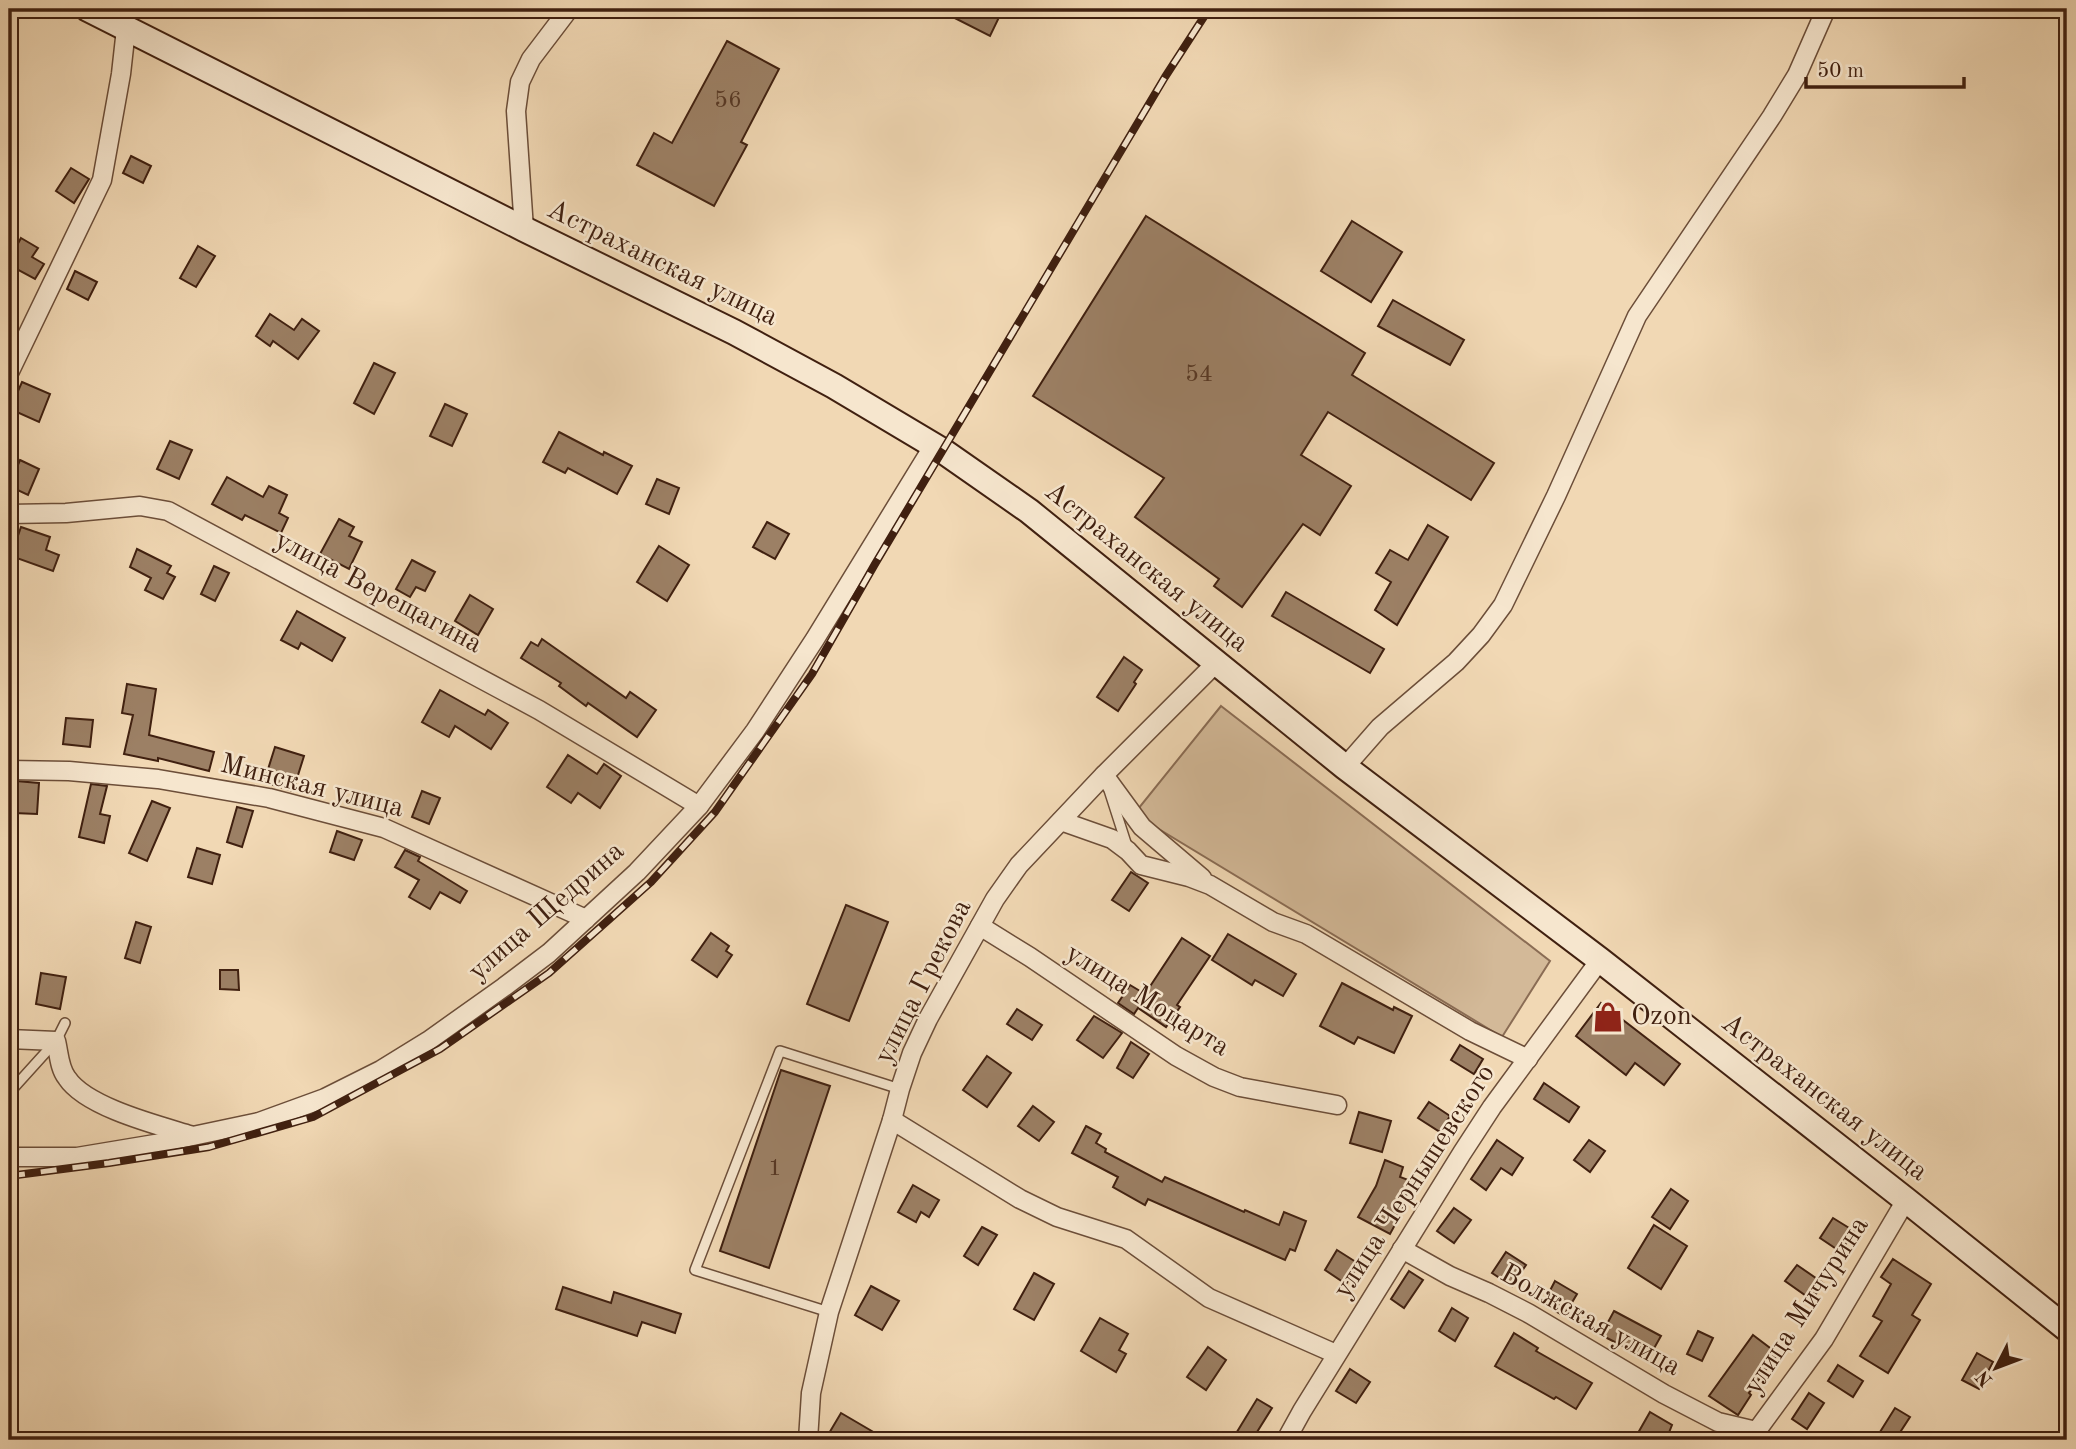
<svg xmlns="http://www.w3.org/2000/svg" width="2076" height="1449" font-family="'Old Standard TT',serif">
<rect width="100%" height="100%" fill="#f1d8b4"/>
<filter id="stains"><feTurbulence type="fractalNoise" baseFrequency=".00286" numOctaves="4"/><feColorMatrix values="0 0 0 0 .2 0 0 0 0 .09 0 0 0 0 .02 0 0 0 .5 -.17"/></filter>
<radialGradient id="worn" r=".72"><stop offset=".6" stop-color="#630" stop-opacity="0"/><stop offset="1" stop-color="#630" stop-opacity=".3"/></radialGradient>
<polygon fill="#d3b998" stroke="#8a6c54" stroke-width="2" points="1221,706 1550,961 1502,1037 1134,814"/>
<g fill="#9c8065" stroke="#402010" stroke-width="2">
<polygon points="937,9 1003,9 990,36"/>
<polygon points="727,41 779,69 741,142 747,145 714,206 637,165 654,133 672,143"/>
<polygon points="131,156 151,166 143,183 123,173"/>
<polygon points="71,168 89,179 74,203 56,191"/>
<polygon points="1146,216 1365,353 1352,375 1494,463 1471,500 1328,412 1301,455 1351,486 1320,535 1303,524 1242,607 1214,586 1219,579 1135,517 1164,478 1033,396"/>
<polygon points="1352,221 1402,252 1371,302 1321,271"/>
<polygon points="21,238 38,248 32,257 44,264 35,279 9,265 9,260"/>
<polygon points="198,246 215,256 196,287 180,278"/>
<polygon points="75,271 97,282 88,300 67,289"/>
<polygon points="1393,300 1464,340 1450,365 1378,326"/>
<polygon points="270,314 294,330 302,319 319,331 298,359 273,341 270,346 256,336"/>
<polygon points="374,363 395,373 374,414 354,403"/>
<polygon points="22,382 50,394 39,422 10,409"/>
<polygon points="445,404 467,414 452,446 430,436"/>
<polygon points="559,432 603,455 604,452 632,466 617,494 568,468 565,473 543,462"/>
<polygon points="170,441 192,450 179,479 157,469"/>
<polygon points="20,460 39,469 28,495 9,486"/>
<polygon points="227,477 263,497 269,486 287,495 279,513 288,518 281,533 245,515 242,520 212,504"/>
<polygon points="657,479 679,488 669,514 646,504"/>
<polygon points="339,519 354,527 349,536 362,542 349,569 320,554"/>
<polygon points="767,522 789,534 775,559 753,547"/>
<polygon points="1428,525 1448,537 1397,625 1375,610 1391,582 1376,573 1390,550 1408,560"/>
<polygon points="21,527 50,537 46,550 59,555 53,571 11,556"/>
<polygon points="659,546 689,565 667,601 637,582"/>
<polygon points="137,549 171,566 167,573 175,577 163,599 145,590 151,578 130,567"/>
<polygon points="412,560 435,572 425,591 416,587 410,597 396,589"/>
<polygon points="214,566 229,573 215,601 201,594"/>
<polygon points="1286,592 1384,649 1370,673 1272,616"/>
<polygon points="470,595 493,609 478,635 455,621"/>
<polygon points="297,611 345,638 332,661 301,643 298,649 281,640"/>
<polygon points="542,639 626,698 630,692 656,710 637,737 588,703 586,706 559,686 561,683 521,658 531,642 538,646"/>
<polygon points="1124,657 1142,670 1134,682 1136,684 1118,711 1097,697"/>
<polygon points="127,684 156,689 149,735 214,752 209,771 158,758 158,761 124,754 133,715 122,713"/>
<polygon points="440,690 485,715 488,710 508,723 491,749 455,726 449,737 422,722"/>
<polygon points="66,718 93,720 90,747 63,744"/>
<polygon points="275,747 304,756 293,791 264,782"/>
<polygon points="568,755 597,774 604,764 621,776 600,808 578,793 571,803 547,787"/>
<polygon points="16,781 39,783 37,814 14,813"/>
<polygon points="91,784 107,786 100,814 110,816 104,843 79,837"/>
<polygon points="422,791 440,798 429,824 412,817"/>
<polygon points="152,801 170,808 147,861 129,853"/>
<polygon points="237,807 253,811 242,847 227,842"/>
<polygon points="337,831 362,840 354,860 330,852"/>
<polygon points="197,848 220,855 212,884 188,877"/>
<polygon points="405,850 420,857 418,861 467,891 460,903 440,892 430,909 409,897 419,880 395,867"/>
<polygon points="1131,872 1148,883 1129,911 1112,900"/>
<polygon points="846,905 888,922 849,1021 807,1004"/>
<polygon points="136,922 151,927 140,963 125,958"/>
<polygon points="711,933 729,946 726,951 732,955 717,977 692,960"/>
<polygon points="1228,934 1296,974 1283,996 1255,980 1252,985 1212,960"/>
<polygon points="1182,938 1210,956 1177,1005 1180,1007 1166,1027 1138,1008 1134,1014 1118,1003 1130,985 1145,994"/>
<polygon points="220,970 238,970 239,990 220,989"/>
<polygon points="41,973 66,977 60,1009 36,1004"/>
<polygon points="1342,983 1393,1010 1394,1007 1412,1016 1394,1053 1358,1037 1354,1044 1320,1026"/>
<polygon points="1601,1003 1680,1064 1664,1085 1635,1063 1626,1075 1576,1036"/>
<polygon points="1017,1009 1042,1025 1032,1040 1007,1024"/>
<polygon points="1094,1016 1122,1033 1103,1058 1077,1040"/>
<polygon points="1131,1042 1149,1054 1133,1078 1117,1068"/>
<polygon points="1460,1045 1483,1059 1474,1074 1451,1060"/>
<polygon points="987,1056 1011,1073 987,1107 963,1090"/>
<polygon points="781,1070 830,1086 769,1268 720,1251"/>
<polygon points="1544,1083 1579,1107 1569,1122 1534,1099"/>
<polygon points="1429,1102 1450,1116 1440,1132 1418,1118"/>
<polygon points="1033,1106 1054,1122 1039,1141 1018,1126"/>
<polygon points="1359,1112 1391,1121 1382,1152 1350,1143"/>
<polygon points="1086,1126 1101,1134 1096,1143 1106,1149 1105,1152 1162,1182 1165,1177 1244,1212 1245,1210 1279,1225 1284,1212 1306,1221 1295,1251 1290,1249 1285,1260 1148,1199 1145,1205 1113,1187 1118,1177 1072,1153"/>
<polygon points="1497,1140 1523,1158 1512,1175 1501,1168 1486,1190 1471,1179"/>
<polygon points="1589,1140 1605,1151 1590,1172 1574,1160"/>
<polygon points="1385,1160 1403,1167 1400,1177 1411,1181 1401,1211 1402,1212 1390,1234 1358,1217 1376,1186"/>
<polygon points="913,1185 939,1200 929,1217 921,1212 916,1222 898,1212"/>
<polygon points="1671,1189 1688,1201 1670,1229 1652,1217"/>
<polygon points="1454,1208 1471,1220 1454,1243 1437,1231"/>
<polygon points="1833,1218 1854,1231 1841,1252 1820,1238"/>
<polygon points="1654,1225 1687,1246 1661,1289 1628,1268"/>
<polygon points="982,1227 997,1235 978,1265 964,1256"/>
<polygon points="1337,1250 1359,1264 1346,1284 1325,1270"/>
<polygon points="1506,1252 1526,1265 1512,1286 1492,1273"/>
<polygon points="1893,1259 1931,1284 1912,1315 1920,1320 1888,1373 1860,1356 1882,1321 1873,1316 1891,1284 1881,1277"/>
<polygon points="1797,1265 1823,1283 1812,1300 1785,1281"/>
<polygon points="1409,1271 1423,1280 1404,1308 1391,1299"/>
<polygon points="1034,1273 1054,1284 1034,1320 1014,1309"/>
<polygon points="1555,1281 1577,1294 1564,1316 1543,1304"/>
<polygon points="871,1286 899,1301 882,1330 855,1315"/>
<polygon points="563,1287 611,1303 614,1292 681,1314 675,1333 642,1322 637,1336 556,1309"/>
<polygon points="1452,1308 1468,1318 1455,1341 1439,1331"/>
<polygon points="1614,1311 1661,1336 1648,1359 1601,1335"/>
<polygon points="1100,1318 1128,1334 1119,1350 1126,1354 1116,1372 1081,1351"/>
<polygon points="1698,1331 1713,1338 1702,1361 1687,1354"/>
<polygon points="1514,1333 1538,1348 1536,1351 1592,1383 1576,1409 1556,1397 1554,1399 1495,1366"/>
<polygon points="1753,1335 1778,1354 1749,1393 1751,1395 1738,1415 1709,1396"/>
<polygon points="1208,1347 1226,1360 1206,1390 1187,1377"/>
<polygon points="1977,1353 1993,1362 1979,1389 1962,1380"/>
<polygon points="1838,1365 1863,1381 1853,1397 1828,1381"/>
<polygon points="1350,1369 1370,1382 1356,1403 1336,1391"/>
<polygon points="1809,1393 1824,1403 1807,1429 1792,1419"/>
<polygon points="1257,1399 1272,1408 1252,1440 1232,1440"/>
<polygon points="1895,1408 1910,1417 1895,1440 1875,1440"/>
<polygon points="1650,1412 1672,1425 1666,1440 1634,1440"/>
<polygon points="841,1413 887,1440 825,1440"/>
</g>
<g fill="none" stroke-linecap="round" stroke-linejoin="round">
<g stroke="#6c4e39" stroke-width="12">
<g id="lane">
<polyline points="1109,790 1127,846"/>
<polyline points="9,1093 56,1041 65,1023"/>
<polyline points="829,1312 695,1270 780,1051 900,1089"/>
<polyline points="1756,1431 1773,1440"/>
</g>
</g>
<g stroke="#6c4e39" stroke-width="21">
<g id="street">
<polyline points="524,229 516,111 520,82 531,59 569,9"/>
<polyline points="9,373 102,180 121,74 126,29"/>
<polyline points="9,514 66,513 140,506 168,511 539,710 699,806"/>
<polyline points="1345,767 1380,727 1456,662 1481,635 1503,605 1556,496 1637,316 1772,116 1797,75 1826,9"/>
<polyline points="9,770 69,771 158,779 269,798 384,828 586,919"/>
<polyline points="1104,775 1142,827 1202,878"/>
<polyline points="1061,821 1112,839 1128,851 1141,865 1189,877 1210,885 1273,922 1306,934 1470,1031 1528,1059"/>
<polyline points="980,926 1030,957 1176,1056 1214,1077 1240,1087 1337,1105"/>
<path d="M9 1039 56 1041C59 1053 59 1068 67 1078 86 1107 157 1125 190 1135"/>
<polyline points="892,1120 1020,1199 1057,1217 1126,1239 1209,1298 1336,1354"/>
<polyline points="9,1157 77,1157 155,1144 259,1122 325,1098 381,1070 428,1041 504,987 549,953 637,872 699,806 755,731 815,639 934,445"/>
<polyline points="1402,1249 1450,1276 1489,1293 1528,1313 1664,1394 1718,1422 1756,1431"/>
<polyline points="808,1440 811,1393 829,1312 892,1120 900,1089 912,1053 928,1019 995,899 1019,865 1104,775 1216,663"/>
<polyline points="1286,1440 1302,1411 1462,1153 1492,1107 1600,960"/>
<polyline points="1750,1440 1824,1339 1906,1200"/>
</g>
</g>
<g stroke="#402010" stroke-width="28">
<polyline id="secondary" points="88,9 524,229 734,332 834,386 943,451 1029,511 1345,767 1600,960 1906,1200 2067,1329"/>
</g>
<use href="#lane" stroke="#f6e6ce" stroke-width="9"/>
<use href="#street" stroke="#f6e6ce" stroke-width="18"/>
<use href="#secondary" stroke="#f6e6ce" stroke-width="24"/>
<g stroke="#402010" stroke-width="8">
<polyline id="rail" points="9,1176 109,1163 209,1147 313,1117 440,1049 549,973 651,882 715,812 812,674 875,564 1165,77 1209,9"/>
</g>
<use href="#rail" stroke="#f6e6ce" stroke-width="5" stroke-dasharray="16" stroke-linecap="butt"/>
</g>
<defs>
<g id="shop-bare" transform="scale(2.415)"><path d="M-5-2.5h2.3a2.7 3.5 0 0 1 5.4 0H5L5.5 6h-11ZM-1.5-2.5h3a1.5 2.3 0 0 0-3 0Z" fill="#8f2418" stroke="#f6e6ce" stroke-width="2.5" paint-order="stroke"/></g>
</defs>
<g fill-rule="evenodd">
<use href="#shop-bare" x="1608" y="1017"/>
</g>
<g text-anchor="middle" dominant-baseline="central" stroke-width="5" stroke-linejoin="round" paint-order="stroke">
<g font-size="24" fill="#573825">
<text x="728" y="101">56</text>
<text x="1199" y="375">54</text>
<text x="775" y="1169">1</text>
</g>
<g font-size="28" fill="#402010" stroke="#f6e6ce">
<text transform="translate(662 264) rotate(26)">Астраханская улица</text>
<text transform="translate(1146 568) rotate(39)">Астраханская улица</text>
<text transform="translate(378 593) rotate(28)">улица Верещагина</text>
<text transform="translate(312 787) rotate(14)">Минская улица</text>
<text transform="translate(547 912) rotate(-41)">улица Щедрина</text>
<text transform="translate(924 982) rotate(-63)">улица Грекова</text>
<text transform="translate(1147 1001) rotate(32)">улица Моцарта</text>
<text transform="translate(1824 1098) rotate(38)">Астраханская улица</text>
<text transform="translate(1415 1182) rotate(-57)">улица Чернышевского</text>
<text transform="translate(1807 1306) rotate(-57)">улица Мичурина</text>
<text transform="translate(1590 1321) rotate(29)">Волжская улица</text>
</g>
<g font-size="28" fill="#402010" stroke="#f6e6ce" text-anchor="start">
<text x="1631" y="1017">Ozon</text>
</g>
</g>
<rect width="2076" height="1449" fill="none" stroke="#f1d8b4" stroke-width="35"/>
<rect x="10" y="10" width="2055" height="1428" fill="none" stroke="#402010" stroke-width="3.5"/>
<rect x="18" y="18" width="2041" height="1414" fill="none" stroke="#402010" stroke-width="2"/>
<g transform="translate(1996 1368) rotate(228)" stroke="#f6e6ce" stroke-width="5" paint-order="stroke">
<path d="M0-5L12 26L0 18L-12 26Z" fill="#402010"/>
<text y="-10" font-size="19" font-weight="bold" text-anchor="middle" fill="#402010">N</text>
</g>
<path d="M1806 77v10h158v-10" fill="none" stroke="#402010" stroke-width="3.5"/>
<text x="1817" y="77" font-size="21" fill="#402010" stroke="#f6e6ce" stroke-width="5" paint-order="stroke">50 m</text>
<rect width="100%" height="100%" filter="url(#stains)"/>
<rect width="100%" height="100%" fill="url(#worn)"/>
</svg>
